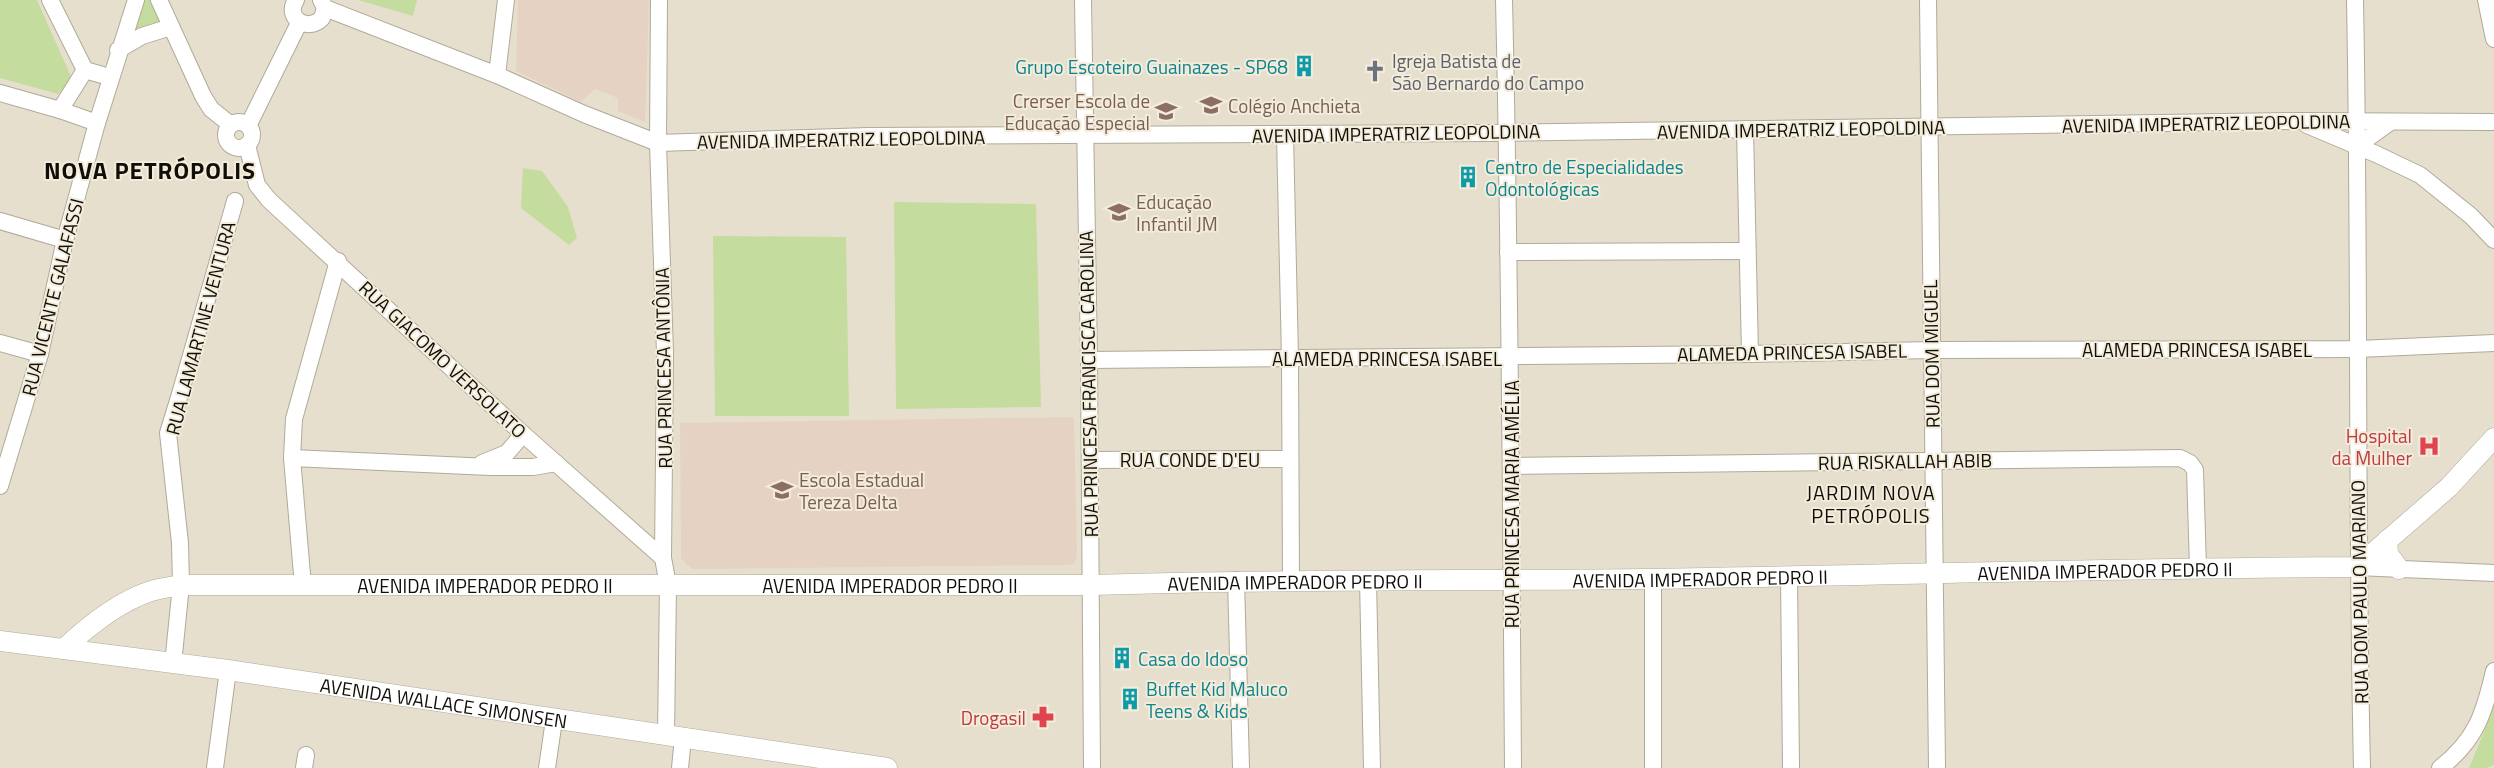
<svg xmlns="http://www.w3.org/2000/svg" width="2494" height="768" font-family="'Titillium Web',sans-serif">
<rect width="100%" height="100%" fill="#e6dfcd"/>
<g fill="#e5d2c3">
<polygon points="518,0 649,0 645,122 618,111 618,98 595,89 581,102 516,71"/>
<polygon points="1074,417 1077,557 1074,563 1069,565 693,569 686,564 681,558 680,423"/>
</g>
<g fill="#c4dc9d">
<polygon points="0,0 37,0 72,79 58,94 0,78"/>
<polygon points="138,0 154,0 163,20 125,37"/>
<polygon points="358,0 417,0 413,16"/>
<polygon points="523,168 542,171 568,207 577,238 569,245 521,208"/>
<polygon points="894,202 1036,204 1041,407 896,409"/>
<polygon points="713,236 846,237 849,416 715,416"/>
<polygon points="2494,691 2494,765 2487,768 2469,768 2486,727"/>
</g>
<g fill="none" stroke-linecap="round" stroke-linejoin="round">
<g stroke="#b0aa98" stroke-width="18">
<g id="minor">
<polyline points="50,0 85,70 109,77"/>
<polyline points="159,0 203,96 211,109 231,125"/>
<path d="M296 0C284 18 308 33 322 18L325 8 321 0"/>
<polyline points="659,0 658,143 665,353 663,558 668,585 666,735"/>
<polyline points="1083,0 1089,360 1092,768"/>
<path d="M1504 0C1510 256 1511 512 1513 768"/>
<polyline points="1928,0 1937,768"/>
<path d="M2355 0C2360 256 2356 512 2362 768"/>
<polyline points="2486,0 2494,39"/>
<polyline points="325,8 497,75 584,114 658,143 869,136 1492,133 2296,121 2494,122"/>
<polyline points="118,50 142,36 171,27"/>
<polyline points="497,75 506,0"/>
<polyline points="0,93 60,110 97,123"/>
<polyline points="60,110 85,70"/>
<circle cx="239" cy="135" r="13"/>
<polyline points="2307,125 2376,154 2420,175 2471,216 2494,240"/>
<polyline points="248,126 299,23"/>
<polyline points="1745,129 1750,354"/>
<polyline points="1285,135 1290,358 1291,580"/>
<polyline points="247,145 257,185 269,200 523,434 663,558"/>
<polyline points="2357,146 2389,123"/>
<polyline points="0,221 65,240"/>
<polyline points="1508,252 1747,251"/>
<polyline points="0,343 40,354"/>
<polyline points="1089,360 1750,354 1931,350 2358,349 2494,343"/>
<polyline points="292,458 490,467 533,467 556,463"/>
<polyline points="1090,460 1290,459"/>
<polyline points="482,463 507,453 523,434"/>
<polyline points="1513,466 2180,458 2190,463 2195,470 2198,568"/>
<polyline points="0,486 40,354 65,240 97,123 136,0"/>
<polyline points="2357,567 2494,573"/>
<polyline points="1789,576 1791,768"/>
<polyline points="1236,580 1241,768"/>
<polyline points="1368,580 1372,768"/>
<polyline points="303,586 292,458 294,419 338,261"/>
<polyline points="173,664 181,585 180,543 168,433 180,394 235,201"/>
<polyline points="215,768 228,670"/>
<polyline points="304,768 306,755"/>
<polyline points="547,768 554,720"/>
<polyline points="680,768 683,738"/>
<polyline points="1653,768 1653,579"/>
<path d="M2440 768C2476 740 2484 714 2494 671"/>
</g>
</g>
<g stroke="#b0aa98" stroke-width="21">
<g id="tertiary">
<polyline points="2387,540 2388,554 2399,569"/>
<path id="s1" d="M0 641 228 670 887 768"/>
<path id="s2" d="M64 649C88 626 118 602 151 591 160 588 171 587 181 585H1092C1278 579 1465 581 1651 579 1887 575 2122 568 2357 567L2449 487 2494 438"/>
</g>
</g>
<use href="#minor" stroke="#fff" stroke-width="16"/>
<use href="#tertiary" stroke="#fff" stroke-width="20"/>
</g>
<defs>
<g id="building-bare" transform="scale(1.725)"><path d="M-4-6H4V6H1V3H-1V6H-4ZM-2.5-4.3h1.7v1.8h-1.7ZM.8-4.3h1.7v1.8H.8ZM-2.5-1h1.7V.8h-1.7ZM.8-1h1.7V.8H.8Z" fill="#0f9aa8" stroke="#f3ecda" stroke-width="2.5" paint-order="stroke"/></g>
<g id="church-bare" transform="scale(1.725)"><path d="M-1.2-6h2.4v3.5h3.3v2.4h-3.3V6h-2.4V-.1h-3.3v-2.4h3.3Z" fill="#6b7280" stroke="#f3ecda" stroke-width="2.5" paint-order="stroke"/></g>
<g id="school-bare" transform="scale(1.725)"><path d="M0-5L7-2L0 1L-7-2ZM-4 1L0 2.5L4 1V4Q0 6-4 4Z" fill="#8d6e63" stroke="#f3ecda" stroke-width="2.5" paint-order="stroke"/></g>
<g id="hospital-bare" transform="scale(1.725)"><path d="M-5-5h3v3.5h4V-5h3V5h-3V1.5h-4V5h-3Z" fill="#e0444e" stroke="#f3ecda" stroke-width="2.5" paint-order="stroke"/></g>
<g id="pharmacy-bare" transform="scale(1.725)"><path d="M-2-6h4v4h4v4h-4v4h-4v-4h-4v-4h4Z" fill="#e0444e" stroke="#f3ecda" stroke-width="2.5" paint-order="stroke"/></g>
</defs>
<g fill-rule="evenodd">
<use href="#building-bare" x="1304" y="66"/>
<use href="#church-bare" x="1375" y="71"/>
<use href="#school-bare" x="1211" y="105"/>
<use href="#school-bare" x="1166" y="111"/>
<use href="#building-bare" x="1468" y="177"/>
<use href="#school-bare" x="1119" y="212"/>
<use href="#hospital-bare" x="2429" y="446"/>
<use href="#school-bare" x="782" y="490"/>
<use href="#building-bare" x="1122" y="658"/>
<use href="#building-bare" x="1130" y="699"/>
<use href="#pharmacy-bare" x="1043" y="717"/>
</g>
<g text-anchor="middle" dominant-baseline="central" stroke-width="4" stroke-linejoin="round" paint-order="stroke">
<g font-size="19" fill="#5b616d" stroke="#f3ecda" text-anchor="start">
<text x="1392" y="60">Igreja Batista de<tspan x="1392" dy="22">São Bernardo do Campo</tspan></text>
</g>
<g font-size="19" fill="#0d838f" stroke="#f3ecda" text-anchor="start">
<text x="1288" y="66" text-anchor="end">Grupo Escoteiro Guainazes - SP68</text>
<text x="1485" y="166">Centro de Especialidades<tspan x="1485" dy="22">Odontológicas</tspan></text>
<text x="1138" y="658">Casa do Idoso</text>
<text x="1146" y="688">Buffet Kid Maluco<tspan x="1146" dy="22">Teens &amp; Kids</tspan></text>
</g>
<g font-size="19" fill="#785e54" stroke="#f3ecda" text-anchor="start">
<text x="1150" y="100" text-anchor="end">Crerser Escola de<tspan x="1150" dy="22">Educação Especial</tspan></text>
<text x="1228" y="105">Colégio Anchieta</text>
<text x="1136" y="201">Educação<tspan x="1136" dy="22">Infantil JM</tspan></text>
<text x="799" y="479">Escola Estadual<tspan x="799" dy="22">Tereza Delta</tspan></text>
</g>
<g font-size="19" fill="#100e08" stroke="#f3ecda">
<text transform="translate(2206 123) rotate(-1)">AVENIDA IMPERATRIZ LEOPOLDINA</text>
<text transform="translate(1801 129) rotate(-1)">AVENIDA IMPERATRIZ LEOPOLDINA</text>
<text transform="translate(1396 133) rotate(-1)">AVENIDA IMPERATRIZ LEOPOLDINA</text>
<text transform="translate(841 139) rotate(-1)">AVENIDA IMPERATRIZ LEOPOLDINA</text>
<text transform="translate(52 297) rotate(-76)">RUA VICENTE GALAFASSI</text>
<text transform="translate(200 328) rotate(-75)">RUA LAMARTINE VENTURA</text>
<text x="2197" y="349">ALAMEDA PRINCESA ISABEL</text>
<text transform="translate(1792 352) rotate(-1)">ALAMEDA PRINCESA ISABEL</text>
<text transform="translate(1931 354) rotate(-91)">RUA DOM MIGUEL</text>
<text x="1387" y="358">ALAMEDA PRINCESA ISABEL</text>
<text transform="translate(443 359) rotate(43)">RUA GIACOMO VERSOLATO</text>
<text transform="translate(663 368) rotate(-91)">RUA PRINCESA ANTÔNIA</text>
<text transform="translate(1088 384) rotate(-91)">RUA PRINCESA FRANCISCA CAROLINA</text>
<text x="1190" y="459">RUA CONDE D'EU</text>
<text transform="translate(1905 461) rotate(-1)">RUA RISKALLAH ABIB</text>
<text transform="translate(1511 504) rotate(-90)">RUA PRINCESA MARIA AMÉLIA</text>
<text stroke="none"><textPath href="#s2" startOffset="2060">AVENIDA IMPERADOR PEDRO II</textPath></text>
<text stroke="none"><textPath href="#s2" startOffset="1655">AVENIDA IMPERADOR PEDRO II</textPath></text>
<text stroke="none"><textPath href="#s2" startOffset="1250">AVENIDA IMPERADOR PEDRO II</textPath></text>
<text stroke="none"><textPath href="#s2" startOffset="440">AVENIDA IMPERADOR PEDRO II</textPath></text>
<text stroke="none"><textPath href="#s2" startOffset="845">AVENIDA IMPERADOR PEDRO II</textPath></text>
<text transform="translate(2359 592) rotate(-91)">RUA DOM PAULO MARIANO</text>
<text stroke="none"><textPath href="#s1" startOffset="448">AVENIDA WALLACE SIMONSEN</textPath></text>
</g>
<g font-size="19" fill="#be3a42" stroke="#f3ecda" text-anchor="end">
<text x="2412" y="435">Hospital<tspan x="2412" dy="22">da Mulher</tspan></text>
<text x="1026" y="717">Drogasil</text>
</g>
<g font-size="20" letter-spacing="1" fill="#100e08" stroke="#f3ecda">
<text x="1871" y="492">JARDIM NOVA<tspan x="1871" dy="23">PETRÓPOLIS</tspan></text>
</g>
<g font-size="24" font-weight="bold" letter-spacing="1" fill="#100e08" stroke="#f3ecda">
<text x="150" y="170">NOVA PETRÓPOLIS</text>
</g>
</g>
</svg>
